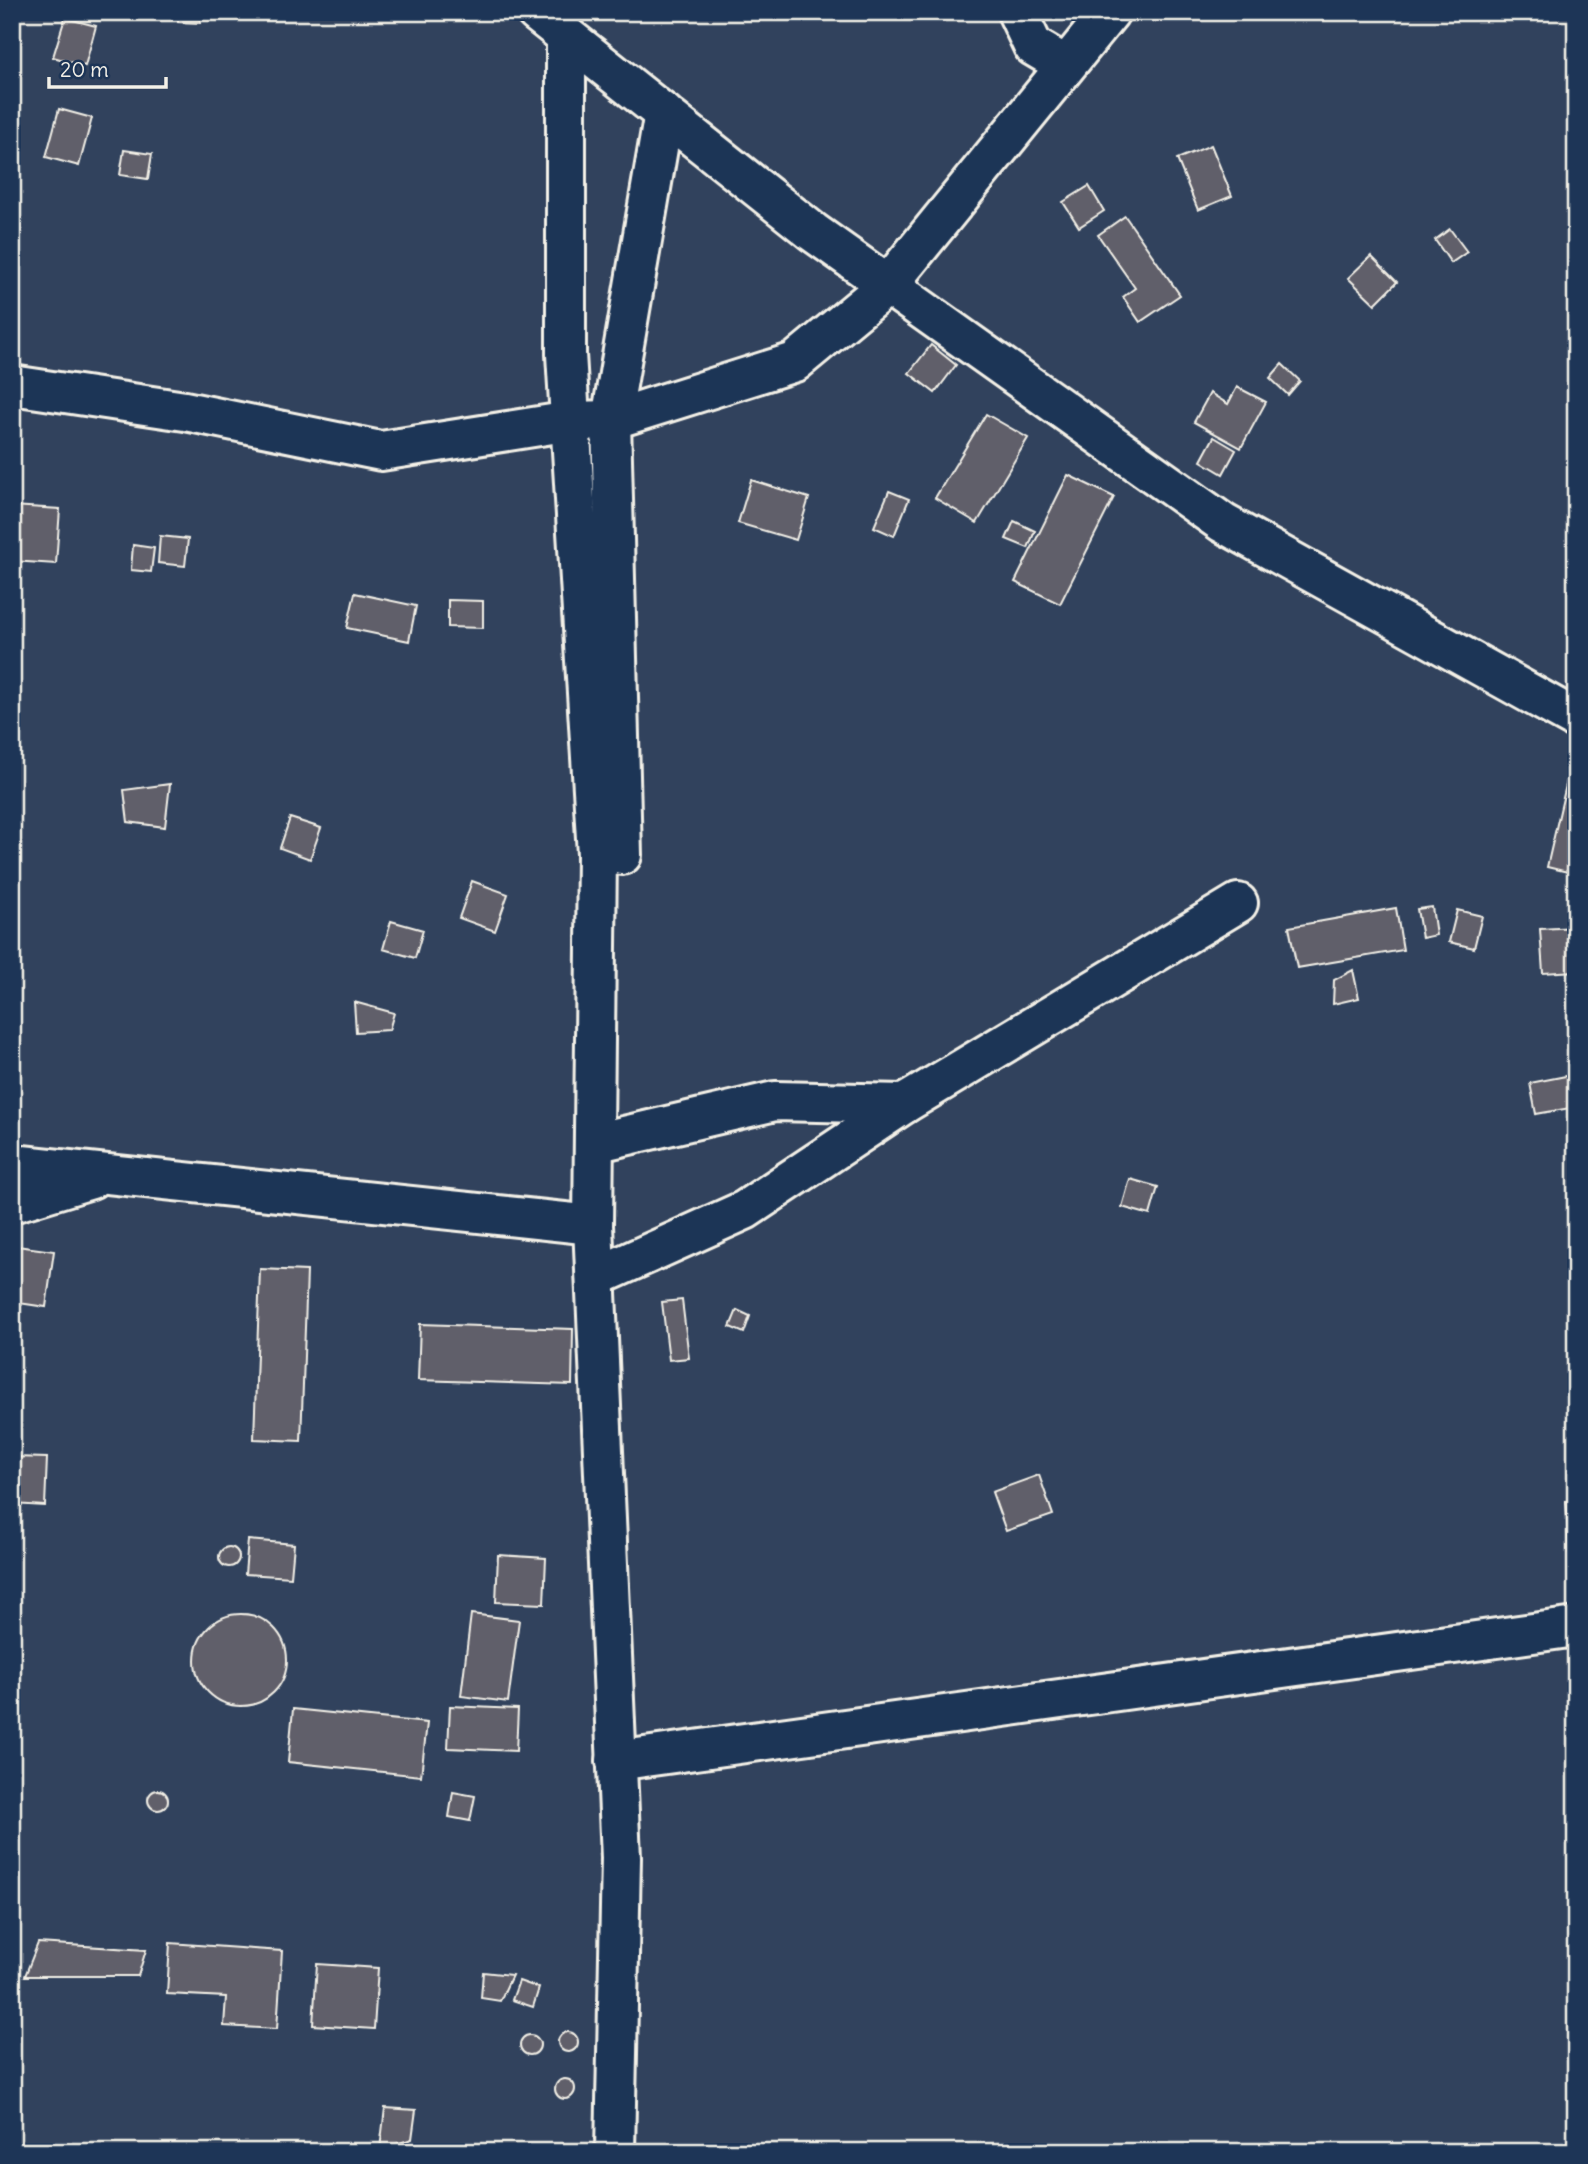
<svg xmlns="http://www.w3.org/2000/svg" width="1588" height="2164" font-family="Delius,sans-serif">
<rect width="100%" height="100%" fill="#31425d"/>
<filter id="ink" filterUnits="userSpaceOnUse"><feTurbulence type="fractalNoise" baseFrequency=".0143" numOctaves="2"/><feDisplacementMap in="SourceGraphic" scale="14" xChannelSelector="R" yChannelSelector="G"/><feConvolveMatrix kernelMatrix="1 2 1 2 8 2 1 2 1" color-interpolation-filters="sRGB"/></filter>
<g filter="url(#ink)">
<g fill="#615f6b" stroke="#f4f1e8" stroke-width="2">
<polygon points="178,12 200,12 200,23 178,22"/>
<polygon points="65,18 96,26 85,66 53,57"/>
<polygon points="59,109 92,118 79,166 46,157"/>
<polygon points="1211,145 1232,196 1198,210 1177,159"/>
<polygon points="124,150 152,154 148,179 120,175"/>
<polygon points="1089,186 1104,211 1079,227 1063,202"/>
<polygon points="1125,216 1180,295 1140,322 1123,297 1135,288 1098,235"/>
<polygon points="1450,229 1467,252 1451,263 1435,240"/>
<polygon points="1371,256 1397,282 1375,304 1348,278"/>
<polygon points="931,345 956,365 935,393 909,373"/>
<polygon points="1282,364 1300,381 1288,395 1270,378"/>
<polygon points="1237,387 1266,402 1241,448 1194,422 1210,393 1228,404"/>
<polygon points="986,414 1028,438 977,523 935,498"/>
<polygon points="1214,437 1236,450 1223,474 1201,461"/>
<polygon points="1068,475 1114,497 1060,604 1015,582"/>
<polygon points="751,480 809,498 796,540 738,523"/>
<polygon points="889,491 909,499 894,536 874,527"/>
<polygon points="12,506 60,509 56,564 12,561"/>
<polygon points="1014,521 1035,531 1028,548 1006,539"/>
<polygon points="160,536 188,539 185,566 158,563"/>
<polygon points="133,545 154,548 151,572 131,570"/>
<polygon points="355,593 416,606 409,641 347,628"/>
<polygon points="448,600 483,601 483,628 448,627"/>
<polygon points="1572,759 1576,759 1576,874 1547,867"/>
<polygon points="170,784 165,827 128,822 124,790"/>
<polygon points="290,818 321,828 310,859 280,848"/>
<polygon points="472,881 508,894 495,931 459,918"/>
<polygon points="1432,907 1436,935 1422,938 1417,909"/>
<polygon points="1396,908 1403,950 1297,968 1289,927"/>
<polygon points="1457,910 1482,916 1474,948 1449,942"/>
<polygon points="391,921 423,930 415,958 383,949"/>
<polygon points="1576,927 1576,971 1543,973 1540,929"/>
<polygon points="1353,970 1359,998 1333,1004 1334,980"/>
<polygon points="354,1002 394,1013 389,1030 356,1032"/>
<polygon points="1576,1074 1576,1107 1536,1114 1530,1083"/>
<polygon points="1130,1179 1158,1187 1150,1215 1122,1207"/>
<polygon points="17,1246 54,1251 46,1307 12,1302"/>
<polygon points="260,1269 307,1271 301,1441 254,1439"/>
<polygon points="682,1300 689,1358 669,1360 662,1302"/>
<polygon points="737,1310 750,1316 744,1333 730,1327"/>
<polygon points="420,1324 573,1329 572,1385 418,1380"/>
<polygon points="14,1457 47,1458 45,1506 13,1504"/>
<polygon points="1039,1475 1053,1515 1006,1531 992,1492"/>
<polygon points="1576,1500 1576,1552 1569,1553 1566,1501"/>
<polygon points="248,1540 294,1544 291,1577 245,1574"/>
<circle cx="229" cy="1557" r="10"/>
<polygon points="498,1555 546,1558 544,1604 496,1602"/>
<circle cx="241" cy="1660" r="46"/>
<polygon points="471,1614 519,1620 508,1702 461,1696"/>
<polygon points="450,1706 518,1709 516,1751 448,1748"/>
<polygon points="293,1709 427,1723 421,1776 288,1762"/>
<circle cx="158" cy="1800" r="10"/>
<polygon points="453,1792 475,1796 470,1821 449,1817"/>
<polygon points="38,1943 146,1950 138,1976 25,1976"/>
<polygon points="170,1943 282,1951 277,2029 224,2026 226,1997 167,1994"/>
<polygon points="317,1964 378,1968 374,2029 313,2025"/>
<polygon points="483,1972 512,1975 500,2001 481,1998"/>
<polygon points="519,1981 539,1988 533,2007 512,2000"/>
<circle cx="568" cy="2042" r="10"/>
<circle cx="530" cy="2045" r="10"/>
<circle cx="565" cy="2089" r="10"/>
<polygon points="385,2108 416,2110 412,2139 380,2149"/>
<polygon points="433,2146 473,2148 480,2152 433,2152"/>
</g>
<g fill="none" stroke-linecap="round" stroke-linejoin="round">
<g stroke="#f4f1e8" stroke-width="44">
<g id="street">
<polyline points="536,12 813,232 1223,523 1576,719"/>
<polyline points="1017,12 1033,46 1065,65"/>
<polyline points="566,36 566,354 597,854 593,1225 621,1858 615,2152"/>
<polyline points="12,385 185,411 381,451 571,421 611,420 795,362 888,285 1110,12"/>
<polyline points="622,855 611,420 664,113"/>
<polyline points="594,1143 775,1101 904,1104 1238,903"/>
<polyline points="12,1164 593,1225"/>
<polyline points="12,1203 91,1179"/>
<polyline points="596,1277 745,1210 904,1104"/>
<polyline points="616,1761 1576,1627"/>
</g>
</g>
<use href="#street" stroke="#1d3557" stroke-width="38"/>
</g>
</g>
<rect width="1588" height="2164" fill="none" stroke="#1d3557" stroke-width="42"/>
<rect x="21" y="21" width="1546" height="2122" fill="none" stroke="#f4f1e8" stroke-width="2.5" filter="url(#ink)"/>
<path d="M49 77v10h117v-10" fill="none" stroke="#f4f1e8" stroke-width="3.5"/>
<text x="60" y="77" font-size="21" fill="#f4f1e8" stroke="#1d3557" stroke-width="5" paint-order="stroke">20 m</text>
</svg>
